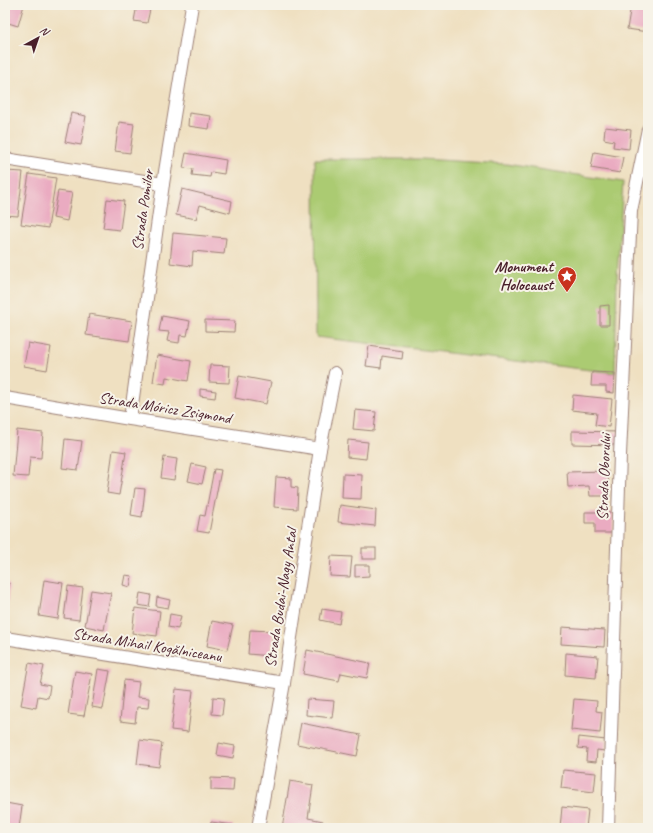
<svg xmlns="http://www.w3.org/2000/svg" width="653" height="833" font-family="Caveat,sans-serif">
<rect width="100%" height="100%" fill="#f7f3e8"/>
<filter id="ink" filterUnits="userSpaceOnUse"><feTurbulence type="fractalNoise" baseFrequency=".025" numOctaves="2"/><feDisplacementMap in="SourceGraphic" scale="8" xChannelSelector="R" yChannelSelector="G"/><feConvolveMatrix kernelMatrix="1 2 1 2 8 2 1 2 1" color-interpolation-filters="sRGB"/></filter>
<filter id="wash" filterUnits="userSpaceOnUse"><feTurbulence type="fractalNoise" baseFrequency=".012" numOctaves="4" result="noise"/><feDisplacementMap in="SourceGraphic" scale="16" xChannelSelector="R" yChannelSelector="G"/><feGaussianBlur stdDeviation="0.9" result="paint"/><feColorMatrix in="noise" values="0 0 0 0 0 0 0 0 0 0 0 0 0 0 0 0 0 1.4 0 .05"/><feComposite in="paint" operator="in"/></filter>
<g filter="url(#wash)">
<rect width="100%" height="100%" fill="#efe0c1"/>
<polygon fill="#abcb72" stroke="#7a754e" points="315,159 421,159 506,164 623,182 617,278 615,373 316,337"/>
<g id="blocks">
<g fill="#eaabc1">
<polygon points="5,5 24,5 18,26 5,22"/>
<polygon points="137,5 151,5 147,23 134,21"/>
<polygon points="631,5 648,6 648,32 627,29"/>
<polygon points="71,113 86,116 81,145 65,142"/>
<polygon points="189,113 211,116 209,129 188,126"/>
<polygon points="119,122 134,124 130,153 115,151"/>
<polygon points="605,127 631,130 629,149 613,147 614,141 604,139"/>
<polygon points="594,152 623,157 620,173 591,168"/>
<polygon points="186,153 226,160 224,174 211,172 210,177 192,175 193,169 183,168"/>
<polygon points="6,171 23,172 18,216 5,215"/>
<polygon points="29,174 56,178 48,228 21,224"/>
<polygon points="182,189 232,201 230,213 200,205 196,219 176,215"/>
<polygon points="58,191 72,193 67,221 53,218"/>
<polygon points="107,199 124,201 120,230 103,228"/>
<polygon points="173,233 226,238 224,254 193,251 192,266 170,263"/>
<polygon points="609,305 609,325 600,325 600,306"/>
<polygon points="89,314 132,321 129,341 86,335"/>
<polygon points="162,316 190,321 187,336 180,335 179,343 167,341 169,332 159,331"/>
<polygon points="205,320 235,321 234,332 205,331"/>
<polygon points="28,343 51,347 47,370 24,366"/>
<polygon points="369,346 403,351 402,359 382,356 381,368 366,366"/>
<polygon points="157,355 191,361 188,381 166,377 165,384 153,382"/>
<polygon points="210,365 230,366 229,383 209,382"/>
<polygon points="592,372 615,373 614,393 606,392 606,386 591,386"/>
<polygon points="239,376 271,382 266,404 235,398"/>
<polygon points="200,389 216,391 215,398 200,396"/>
<polygon points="573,395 612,399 609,427 595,425 597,413 572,410"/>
<polygon points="355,410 376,412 374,431 353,429"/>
<polygon points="17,430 43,433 41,458 30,457 28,477 13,476"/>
<polygon points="572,431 619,432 619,445 572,444"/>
<polygon points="65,439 82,441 78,470 62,468"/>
<polygon points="348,440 368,442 366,459 347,457"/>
<polygon points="113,450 126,452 119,495 107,493"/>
<polygon points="164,457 177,459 174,480 161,478"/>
<polygon points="192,464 206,467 202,484 188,481"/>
<polygon points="214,469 221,470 209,533 197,531 200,515 205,516"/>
<polygon points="608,471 609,496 590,496 589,486 568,487 567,472"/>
<polygon points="343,474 362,475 361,499 342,498"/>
<polygon points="276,477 291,478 291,487 298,488 297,509 274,507"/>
<polygon points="135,488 145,489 142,517 131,515"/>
<polygon points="340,505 376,510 375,526 338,522"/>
<polygon points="585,512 613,512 613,533 595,533 595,523 585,523"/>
<rect x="362" y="548" width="14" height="11"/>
<polygon points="331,556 352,557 350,577 330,576"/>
<polygon points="355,565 369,565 369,576 355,577"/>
<polygon points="125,575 132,576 130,587 123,585"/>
<polygon points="44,580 63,583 58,619 39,616"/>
<polygon points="5,583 9,583 7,611 5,611"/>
<polygon points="68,586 83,588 79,620 64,618"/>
<polygon points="91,590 111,593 104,630 85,626"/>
<polygon points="140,593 151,595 149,607 138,605"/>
<polygon points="157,597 170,600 168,608 156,606"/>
<polygon points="135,608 160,611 157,636 132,633"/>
<polygon points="322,609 341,612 339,624 320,620"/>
<polygon points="170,614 181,616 178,629 168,627"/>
<polygon points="212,621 233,625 227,650 207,646"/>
<polygon points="562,627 605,630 604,647 561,644"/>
<polygon points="250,630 273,631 271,656 248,654"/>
<polygon points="307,650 370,663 367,678 341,673 339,681 303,674"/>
<polygon points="566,653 598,656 596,678 565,675"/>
<polygon points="29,663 44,666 40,684 50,686 48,698 38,696 36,708 21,705"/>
<polygon points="98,669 110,671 103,709 92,707"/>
<polygon points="75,671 92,674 84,716 68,714"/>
<polygon points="124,680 139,682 137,697 149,698 148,708 137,707 135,723 120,721"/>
<polygon points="176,689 193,691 188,732 171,730"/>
<polygon points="213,697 224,698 222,715 212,714"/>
<polygon points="307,699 334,701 332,718 306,715"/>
<polygon points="574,699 597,701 596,711 602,712 600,733 571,730"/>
<polygon points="301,723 361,735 357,756 297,744"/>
<polygon points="579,737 606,740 605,751 597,750 596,762 586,761 587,749 578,748"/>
<polygon points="140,740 162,743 159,767 137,764"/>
<polygon points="219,743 235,746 233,758 217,755"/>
<polygon points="563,770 596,773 594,792 561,788"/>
<polygon points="211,778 234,779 233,791 211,790"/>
<polygon points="290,781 313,785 308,818 323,821 322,828 282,828"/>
<polygon points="6,803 22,806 19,828 5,828"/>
<polygon points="562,807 588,810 586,828 560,828"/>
<polygon points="211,822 233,825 233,828 210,828"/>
</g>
</g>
</g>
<g filter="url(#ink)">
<use href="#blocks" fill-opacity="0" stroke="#9c8076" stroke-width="1"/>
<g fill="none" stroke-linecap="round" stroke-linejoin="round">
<g stroke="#9c8076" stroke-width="14">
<g id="minor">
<polyline points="5,159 163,184"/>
<polyline points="5,398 130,419 320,449"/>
<polyline points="130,419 163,184 192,5"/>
<polyline points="5,638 284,683"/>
<polyline points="258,828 284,683 320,449 335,373"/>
<polyline points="608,828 620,455 631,211 648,129"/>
</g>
</g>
<use href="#minor" stroke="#fff" stroke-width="12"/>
</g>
</g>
<defs>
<g id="sight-pin" transform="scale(1)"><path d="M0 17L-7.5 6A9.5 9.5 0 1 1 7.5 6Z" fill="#c8321e" stroke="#f7f3e8"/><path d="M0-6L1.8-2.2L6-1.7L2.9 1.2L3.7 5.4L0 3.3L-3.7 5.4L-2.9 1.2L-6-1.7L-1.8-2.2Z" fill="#fff"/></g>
</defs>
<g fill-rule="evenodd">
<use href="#sight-pin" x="567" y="276"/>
</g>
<g text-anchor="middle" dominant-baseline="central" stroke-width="4" stroke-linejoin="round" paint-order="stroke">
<g font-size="16" fill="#4a1f2b" stroke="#f7f3e8">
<text transform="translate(143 210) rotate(-82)">Strada Pomilor</text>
<text transform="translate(165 408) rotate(9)">Strada Móricz Zsigmond</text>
<text transform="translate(604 477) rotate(-88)">Strada Oborului</text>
<text transform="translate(281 598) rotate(-81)">Strada Budai-Nagy Antal</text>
<text transform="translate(147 645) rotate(9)">Strada Mihail Kogălniceanu</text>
</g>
<g font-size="16" font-weight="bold" fill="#4a1f2b" stroke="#f7f3e8" text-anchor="end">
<text x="553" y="267">Monument<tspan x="553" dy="18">Holocaust</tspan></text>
</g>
</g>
<rect width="653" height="833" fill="none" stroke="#f7f3e8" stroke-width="20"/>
<g transform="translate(38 38) rotate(40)" stroke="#f7f3e8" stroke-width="3" paint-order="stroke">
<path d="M0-3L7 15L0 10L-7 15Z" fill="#4a1f2b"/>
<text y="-6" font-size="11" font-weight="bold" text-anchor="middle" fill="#4a1f2b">N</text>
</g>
</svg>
